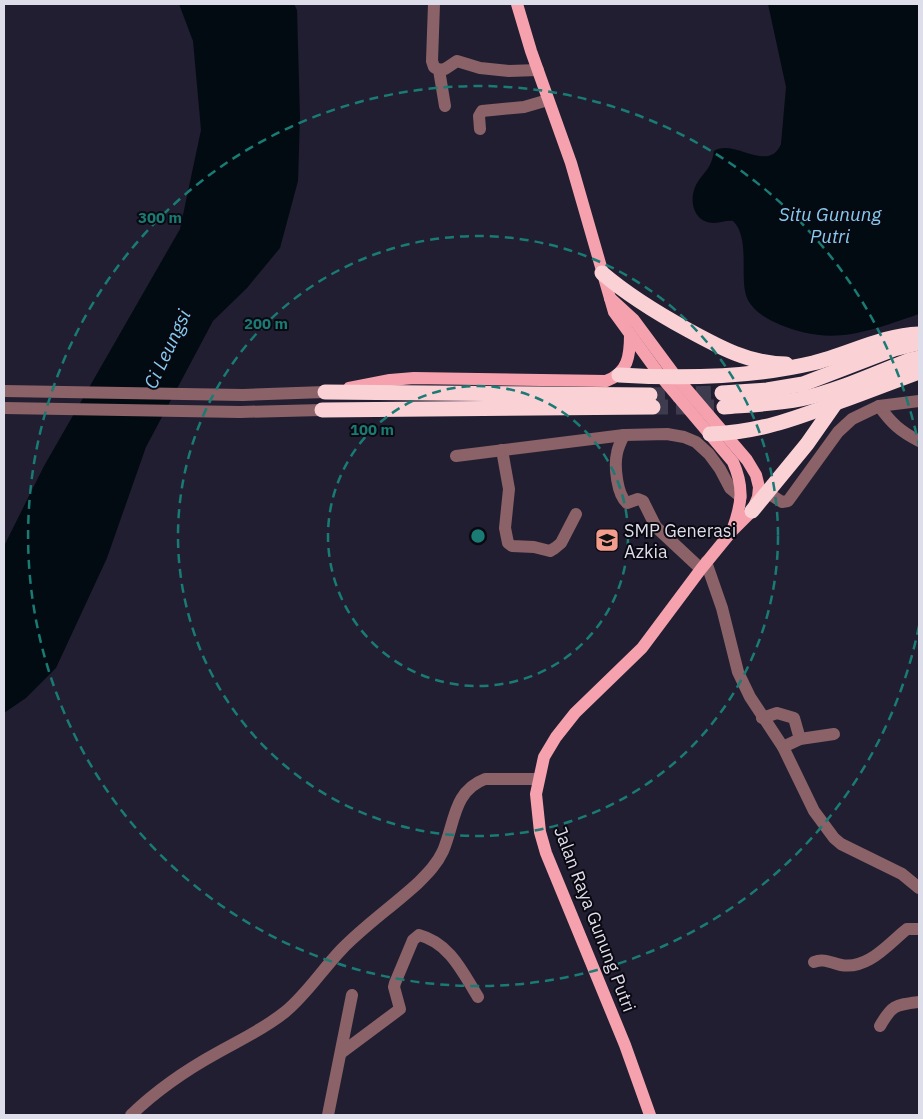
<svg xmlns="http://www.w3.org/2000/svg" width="923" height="1119" font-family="'IBM Plex Sans',sans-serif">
<rect width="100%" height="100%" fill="#211e31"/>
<g fill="#020b12">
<polygon points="179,4 294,4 297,10 300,117 298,181 280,248 247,288 213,321 146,447 107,558 56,668 26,698 4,713 4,546 44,466 180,229 201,130 193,41"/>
<path d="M768 4H919V314C863 333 829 348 772 321 760 315 747 305 745 291 741 271 749 236 733 221 727 220 721 223 714 223 694 223 688 201 696 185 704 171 711 170 714 151 733 138 769 174 781 144L786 87Z"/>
</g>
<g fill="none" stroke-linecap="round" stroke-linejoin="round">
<g stroke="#3d3b4d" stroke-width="15" stroke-dasharray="15 8" stroke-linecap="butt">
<polyline points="650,395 722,393"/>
<polyline points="653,407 724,407"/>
</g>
<g stroke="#8a6267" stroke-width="12">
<polyline points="434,4 432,61 434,67 439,70 445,106"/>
<polyline points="439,70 445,69 457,61 480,68 509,71 538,70"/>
<polyline points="480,129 479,116 482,111 524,107 548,100"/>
<polyline points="4,391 243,395 325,392"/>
<path d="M879 406C892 424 900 431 919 441"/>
<polyline points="4,408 240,412 322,410"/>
<path d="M624 435C621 441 618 447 617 453 614 466 617 495 627 503L638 499 643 501 656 527 701 569"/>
<polyline points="502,450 509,489 505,528 508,543 512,546 534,547 550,551 555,548 561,543 576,514"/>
<polyline points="456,456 624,435 667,434 684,437 696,442 709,454 720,469 730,488 741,497"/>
<polyline points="768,493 782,502 788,501 838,432 852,419 879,406 919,401"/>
<polyline points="706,562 722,608 738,672 750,697 783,747 814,811 834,838 841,844 902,874 919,888"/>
<polyline points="762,718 777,713 794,718 800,739"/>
<polyline points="783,747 800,739 834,734"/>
<path d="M814 962C824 958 831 963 841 965 868 970 888 944 907 929H919"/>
<path d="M880 1026C892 1005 895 1005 919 1002"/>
<path d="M341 1053 400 1009 394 987 395 983 413 940 419 935C450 943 463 973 478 997"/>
<path d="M131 1115C157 1090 186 1070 217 1053 240 1040 264 1029 285 1012 306 995 322 970 341 950 364 926 393 906 418 883 428 873 437 864 443 851 455 823 453 791 485 779H538"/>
<polyline points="328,1115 352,995"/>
</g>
<g stroke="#f6a2ae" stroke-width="12">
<path d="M517 4 531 51 571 163 614 312 662 378 733 462C744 487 742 503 733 528"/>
<polyline points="610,298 634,320 677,378 747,460 756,475 759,487 758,497 752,511 732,531 701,569 642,648 575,713 556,737 544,757 536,794 540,832 546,853 625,1045 650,1115"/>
<path d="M349 388 390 380 414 378 606 381C628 373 630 356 630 335"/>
</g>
<g stroke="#fad1d5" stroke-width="15">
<path d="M602 273C629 296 657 313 688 330 719 347 750 364 786 364"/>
<path d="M619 375C684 379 749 378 813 363 847 355 883 335 919 334"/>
<polyline points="325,392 650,395"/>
<polyline points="722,393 767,390 803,384 894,349 918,343"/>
<path d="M724 407C749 405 775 404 801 399 838 391 874 374 910 360L919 358"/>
<polyline points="322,410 653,407"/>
<path d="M710 434C755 433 795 419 836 403 864 393 892 382 919 372"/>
<polyline points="752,511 807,444 835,404"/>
</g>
</g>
<g fill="none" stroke="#197b74" stroke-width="2.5" stroke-dasharray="9 6">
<circle cx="478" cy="536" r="150"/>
<circle cx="478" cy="536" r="300"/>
<path d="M919 626A450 450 0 1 1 919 446"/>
</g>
<defs>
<g id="school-square" transform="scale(1.25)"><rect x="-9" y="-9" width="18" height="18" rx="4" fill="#f49d8d" stroke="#0a0911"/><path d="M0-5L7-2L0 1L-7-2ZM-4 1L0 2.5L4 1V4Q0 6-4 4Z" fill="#111"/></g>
</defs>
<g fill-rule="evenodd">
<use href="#school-square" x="607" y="540"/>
</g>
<g text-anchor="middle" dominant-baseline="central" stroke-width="4" stroke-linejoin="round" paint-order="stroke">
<g font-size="18" fill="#deddea" stroke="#0a0911" text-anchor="start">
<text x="624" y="530">SMP Generasi<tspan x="624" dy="21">Azkia</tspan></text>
</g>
<g font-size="18" fill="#deddea" stroke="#0a0911">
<text transform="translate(595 919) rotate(69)">Jalan Raya Gunung Putri</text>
</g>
<g font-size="19" font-style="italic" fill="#85cbf1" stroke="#0a0911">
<text x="830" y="214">Situ Gunung<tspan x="830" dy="22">Putri</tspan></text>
<text transform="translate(167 349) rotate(-65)">Ci Leungsi</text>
</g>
</g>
<circle cx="478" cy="536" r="8" fill="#197b74" stroke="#0a0911" stroke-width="2.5"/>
<g font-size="15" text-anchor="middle" font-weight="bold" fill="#197b74" stroke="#0a0911" stroke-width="4" stroke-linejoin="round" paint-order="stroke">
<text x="160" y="223">300 m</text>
<text x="266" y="329">200 m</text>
<text x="372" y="435">100 m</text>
</g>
<rect width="923" height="1119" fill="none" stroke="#deddea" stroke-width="10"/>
</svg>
